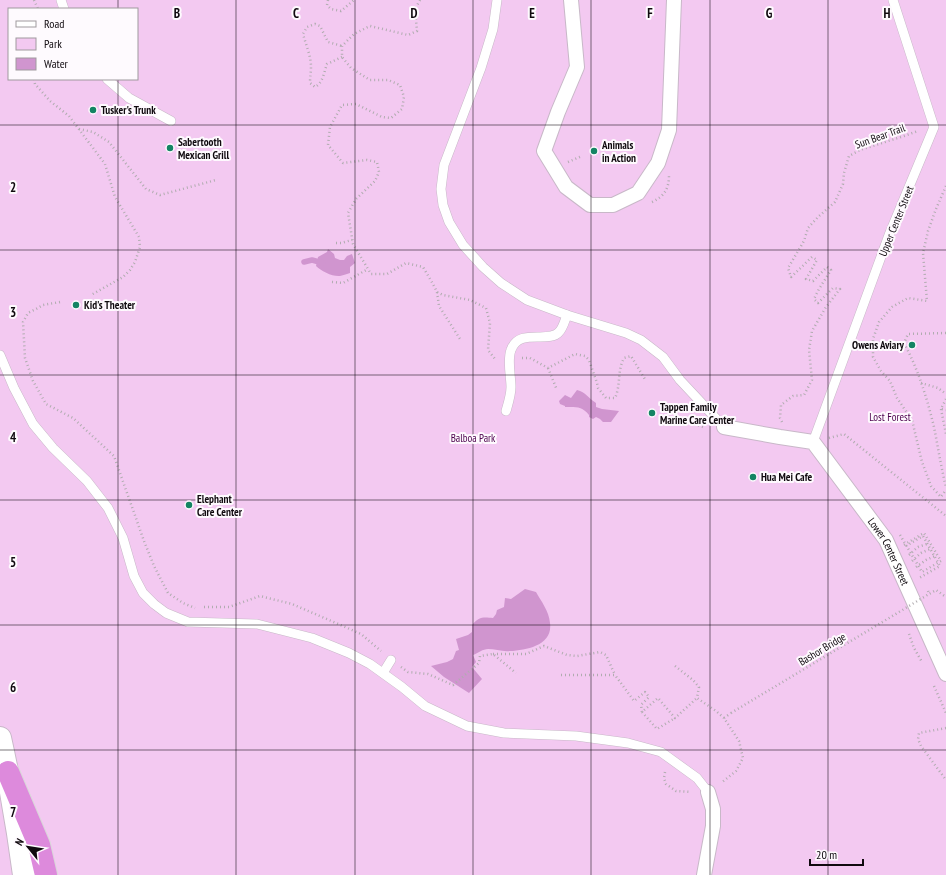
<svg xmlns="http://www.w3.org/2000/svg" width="946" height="875" font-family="'PT Sans Narrow',sans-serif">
<rect width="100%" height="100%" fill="#fefafe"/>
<path fill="#f3c9f1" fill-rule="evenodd" d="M0 0H946V875H0ZM9 9H137V79H9Z"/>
<g fill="#d095cf">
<path d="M328 249 334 254 335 258 340 260H344L347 256 352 254 355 263 350 267V273C347 274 344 275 340 276 333 277 321 271 316 266L318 257 327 252Z"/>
<path d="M577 390C586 392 588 398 596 403V407L602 409 619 411 611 422H603L600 419 596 417 593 419 589 417V415C582 406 576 407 565 407V406L560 404 559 401 565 395 571 398Z"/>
<path d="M525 589 536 592C541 601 549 611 550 623 553 645 527 650 510 651 503 652 495 649 488 649 483 649 478 653 473 655L476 662 472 667 482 679 469 693 444 677 431 666 447 662 453 659 456 651 459 650 456 639 468 635 472 632V625C479 617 482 617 493 618L496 614 497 610 504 607 505 598 511 599Z"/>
</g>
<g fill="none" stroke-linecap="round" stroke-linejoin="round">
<polyline stroke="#d095cf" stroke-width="5.5" points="304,262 312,260 323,263"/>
<g stroke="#c8b8c8" stroke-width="10">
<g id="service">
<polyline points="61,0 64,9"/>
<polyline points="497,0 493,29 481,68 444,165 441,189 443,205 449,222 463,245 483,267 501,283 527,300 567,315 626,333 641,340 663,357 680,380 724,427"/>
<polyline points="107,79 129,98 171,121"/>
<polyline points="0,355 14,388 33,424 53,448 87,481 108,508 123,538 134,576 143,593 154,604 166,613 188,622 257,624 312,638 349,653 370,664 402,687 425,706 467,726 504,733 576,736 628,743 661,752 697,778 708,792"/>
<path d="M506 411C508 404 511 395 511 387 511 377 507 360 511 350 519 327 549 344 559 332 563 328 565 320 567 315"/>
<polyline points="813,442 889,235 934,127 893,0"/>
<polyline points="383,673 391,660"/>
</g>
</g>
<g stroke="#c8b8c8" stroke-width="16">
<g id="pedestrian">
<polyline points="571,0 577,67 558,112 544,151 566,187 590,205 613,205 638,193 658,163 669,130 674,0"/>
<path id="s1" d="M724 427 780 437 813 442 886 540 946 674"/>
<polyline points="704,875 713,826 713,809 708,792"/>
</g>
</g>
<g stroke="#c8b8c8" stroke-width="24">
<path id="tertiary" d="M0 738C10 783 18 829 24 875"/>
</g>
<g stroke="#d9d8d9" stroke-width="24">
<polyline id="motorway" points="8,772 39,845 46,875"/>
</g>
<g stroke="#b1acb0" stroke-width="2.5" stroke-dasharray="1 3" stroke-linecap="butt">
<polyline points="34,0 38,9"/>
<polyline points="328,0 327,5 331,9 341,11 354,0"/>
<polyline points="420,0 415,9 417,31 408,35 370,26 354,34 342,46 342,57 351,68 370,80 388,80 400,85 404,97 402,109 391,118 382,117 356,104 342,105 330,127 328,145 343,163 367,160 377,162 379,172 375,181 356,199 348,213 353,244 371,274 387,274 406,263 423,267 433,284 437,292 443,295 470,300 486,308 490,323 488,350 495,359"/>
<path d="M342 57 327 64C324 72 323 83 315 87L310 83C310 77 311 72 311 67 311 56 306 45 303 34L307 27 315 24 320 26 328 42 342 46"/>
<polyline points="34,79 35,84 50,101 69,116 105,164 115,197 139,237 140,247 135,262 130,270 123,277 91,295"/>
<polyline points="79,129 93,132 109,142 146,189 160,195 216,180"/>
<polyline points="568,162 582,156"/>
<polyline points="946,186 936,209 928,231 923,253 927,301 908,298 892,307 879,322 873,339 873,357 881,371 890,381 897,398 912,420 922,462 931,486 941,497 946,490"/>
<path d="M652 202C665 196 669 188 669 175"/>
<polyline points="336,243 341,243 352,240"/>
<polyline points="332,282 343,283 368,269"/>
<polyline points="437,292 439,306 460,339"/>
<polyline points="60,302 43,305 36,309 28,313 23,322 25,358 33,381 46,404 73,418 114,456 144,541 154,566 168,593 183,603 195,608"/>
<path d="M946 333 908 334 904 343C918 369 927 398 934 427 938 447 941 467 946 487"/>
<path d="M522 358H530L548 368 575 354 585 356 589 360 597 383 598 388 606 398H615C621 385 617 371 624 358L631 356 646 381"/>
<polyline points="548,368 557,390"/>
<polyline points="921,383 938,388 946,394"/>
<polyline points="946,399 941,409 946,410"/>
<polyline points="941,409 946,434"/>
<polyline points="687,421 703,427 705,427"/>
<polyline points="782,422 780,418 781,405 793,396 804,395 812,380 809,350 812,331 826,307 840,289 833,288 818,303 814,299 819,289 831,270 827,267 813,281 806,279 817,260 812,257 791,277 788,268 804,241 808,228 818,217 835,202 843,184 844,173 849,156 860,150 904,136 918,131"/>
<polyline points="829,438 844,434 946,516"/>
<polyline points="906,546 923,536 940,566 919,578"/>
<polyline points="909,555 918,547 927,544"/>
<polyline points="912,561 921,553 930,549"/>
<polyline points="916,567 926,560 935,556"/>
<polyline points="928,591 929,594 936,590 946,597"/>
<polyline points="204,607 229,607 260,596 292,604 336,623 361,634 381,651"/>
<polyline points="909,634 914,648 922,662"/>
<polyline points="493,654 526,654 544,646 567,655 577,656 600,652 606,655 615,675"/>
<polyline points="675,666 693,680 699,687 697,698 716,711 724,718 739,741 743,758 736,771 721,783"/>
<polyline points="401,667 408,672 428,674 453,685 479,663 480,656 493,654 516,673"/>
<polyline points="561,675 615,675 634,701 645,692 649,697 641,705 642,712 658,698 675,718 697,698"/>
<polyline points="934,686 946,713"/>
<polyline points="642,712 657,729 675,718"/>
<polyline points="724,718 731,713"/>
<polyline points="946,728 919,733 918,739 921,746 946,780"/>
<polyline points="665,772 664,778 666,784 676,791 691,792"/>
</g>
<use href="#service" stroke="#fff" stroke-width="9"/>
<use href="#pedestrian" stroke="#fff" stroke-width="14"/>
<use href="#tertiary" stroke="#fff" stroke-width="22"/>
<use href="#motorway" stroke="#dd8adc" stroke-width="22"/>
<g stroke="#b1acb0" stroke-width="2.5" stroke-dasharray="1 3" stroke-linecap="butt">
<polyline points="900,535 922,572 941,561 924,533 902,546"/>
<polyline points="731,713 929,594"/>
</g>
</g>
<path fill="none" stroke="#100a0f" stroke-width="1" stroke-opacity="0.55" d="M118 0V9M236 0V875M355 0V875M473 0V875M591 0V875M710 0V875M828 0V875M118 79V875M0 125H946M0 250H946M0 375H946M0 500H946M0 625H946M0 750H946"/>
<g fill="#138463" stroke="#fefafe" stroke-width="1.5">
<circle cx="93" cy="110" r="4"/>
<circle cx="170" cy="148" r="4"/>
<circle cx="594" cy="151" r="4"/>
<circle cx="76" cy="305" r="4"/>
<circle cx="912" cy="345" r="4"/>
<circle cx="652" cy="413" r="4"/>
<circle cx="753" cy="477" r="4"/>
<circle cx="189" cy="505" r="4"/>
</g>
<g text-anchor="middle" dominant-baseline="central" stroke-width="4" stroke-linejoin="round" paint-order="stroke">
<g font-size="11" font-weight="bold" fill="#100a0f" stroke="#fefafe" text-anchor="start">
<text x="101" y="110">Tusker's Trunk</text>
<text x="178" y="142">Sabertooth<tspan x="178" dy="13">Mexican Grill</tspan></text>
<text x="602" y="145">Animals<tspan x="602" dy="13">in Action</tspan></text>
<text x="84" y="305">Kid's Theater</text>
<text x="904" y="345" text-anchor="end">Owens Aviary</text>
<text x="660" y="407">Tappen Family<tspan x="660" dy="13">Marine Care Center</tspan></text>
<text x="761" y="477">Hua Mei Cafe</text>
<text x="197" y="499">Elephant<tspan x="197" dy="13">Care Center</tspan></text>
</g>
<g font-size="11" fill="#100a0f" stroke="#fefafe">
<text transform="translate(880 136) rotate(-20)">Sun Bear Trail</text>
<text transform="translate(896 221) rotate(-68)">Upper Center Street</text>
<text stroke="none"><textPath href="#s1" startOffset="224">Lower Center Street</textPath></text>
<text transform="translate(822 649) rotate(-31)">Bashor Bridge</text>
</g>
<g font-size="11" fill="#4d024e" stroke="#fefafe">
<text x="890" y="417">Lost Forest</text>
<text x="473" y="438">Balboa Park</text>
</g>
</g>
<g font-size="13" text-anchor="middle" font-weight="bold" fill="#100a0f" stroke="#fefafe" stroke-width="4" stroke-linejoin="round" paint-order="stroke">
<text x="177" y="18">B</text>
<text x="296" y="18">C</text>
<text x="414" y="18">D</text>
<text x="532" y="18">E</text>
<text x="650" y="18">F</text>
<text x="769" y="18">G</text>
<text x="887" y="18">H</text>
<text x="13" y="192">2</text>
<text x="13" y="317">3</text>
<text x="13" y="442">4</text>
<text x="13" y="567">5</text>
<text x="13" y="692">6</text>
<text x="13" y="817">7</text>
</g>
<rect x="8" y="8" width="130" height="72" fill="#fefafe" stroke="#9f9a9e"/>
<rect x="16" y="21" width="20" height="6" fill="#ffffff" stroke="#9f9a9e"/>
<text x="44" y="28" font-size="12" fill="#100a0f">Road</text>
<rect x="16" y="38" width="20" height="12" fill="#f3c9f1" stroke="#9f9a9e"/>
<text x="44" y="48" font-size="12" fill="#100a0f">Park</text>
<rect x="16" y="58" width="20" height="12" fill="#d095cf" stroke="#9f9a9e"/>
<text x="44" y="68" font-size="12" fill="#100a0f">Water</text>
<g transform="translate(28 847) rotate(300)" stroke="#fefafe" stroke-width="3" paint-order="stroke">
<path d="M0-3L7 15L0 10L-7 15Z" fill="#100a0f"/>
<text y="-6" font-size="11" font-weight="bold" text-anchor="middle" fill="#100a0f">N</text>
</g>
<path d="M810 859v6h53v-6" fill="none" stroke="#100a0f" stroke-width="2"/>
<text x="816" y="859" font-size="12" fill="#100a0f" stroke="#fefafe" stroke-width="3" paint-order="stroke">20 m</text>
</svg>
